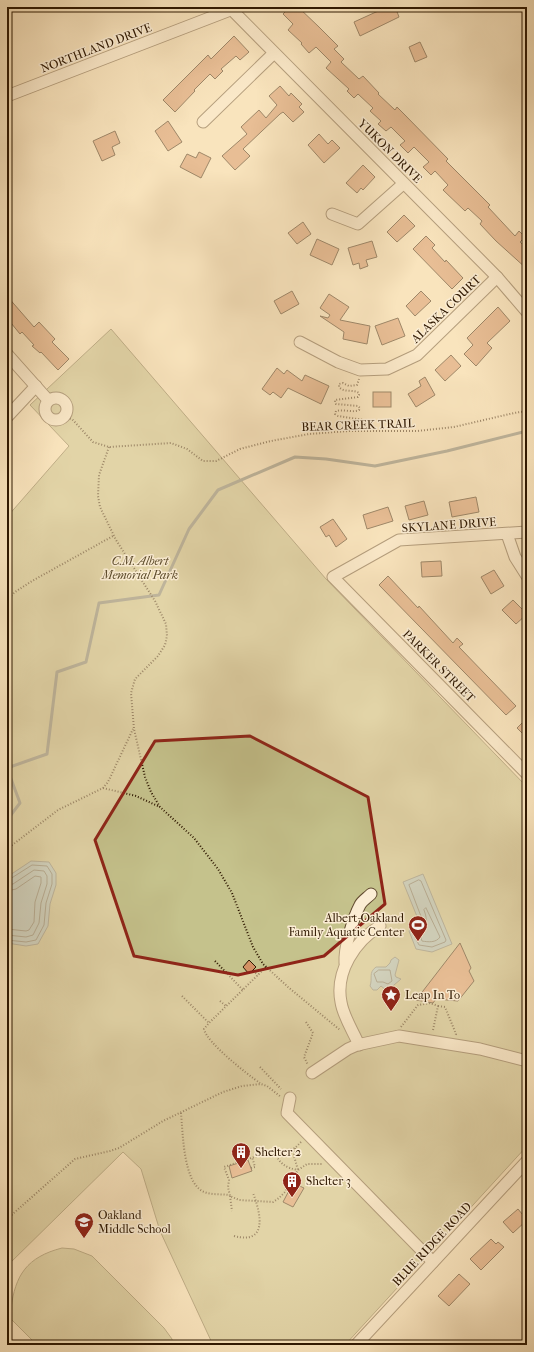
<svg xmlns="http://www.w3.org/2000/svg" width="534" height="1352" font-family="'IM FELL French Canon',serif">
<rect width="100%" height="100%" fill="#f9e4bd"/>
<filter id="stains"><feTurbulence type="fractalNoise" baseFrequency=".005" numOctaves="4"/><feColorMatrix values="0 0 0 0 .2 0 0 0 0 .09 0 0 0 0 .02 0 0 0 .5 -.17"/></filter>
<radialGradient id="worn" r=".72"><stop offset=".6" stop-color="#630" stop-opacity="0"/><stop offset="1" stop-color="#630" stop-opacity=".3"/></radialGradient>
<g fill="#c5c28c" stroke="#7a6d46">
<polygon points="111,329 326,579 527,787 527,1146 345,1345 213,1345 160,1231 141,1169 123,1152 7,1266 7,517 69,446 30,405"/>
<path d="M62 1248 74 1249 92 1256 164 1328 172 1339 173 1345H37L7 1315V1306L11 1309C15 1275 27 1257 62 1248Z"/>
</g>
<g fill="#a3bcbc" stroke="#757a71">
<polygon points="31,861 49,862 56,873 56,885 50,904 48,926 38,944 26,946 7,943 7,877"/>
<polygon points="423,874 452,944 432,952 416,949 409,931 418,919 403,882"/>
<path d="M395 957 399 960 395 975 396 977 401 979 387 991 381 986 377 990H373L370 986C373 978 368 973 376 967H386L390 963 391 960Z"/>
</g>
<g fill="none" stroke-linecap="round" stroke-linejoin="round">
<g stroke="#696a5e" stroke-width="1">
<polyline points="7,880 10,879 32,865 47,866 52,874 52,884 46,903 44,925 36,940 26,942 7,940"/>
<polygon points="419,880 421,881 446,940 445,942 432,947 419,945 413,933 421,922 422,919 409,885"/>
<polyline points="7,885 13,884 34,870 44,871 47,876 47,884 41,903 39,923 33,935 26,937 7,935"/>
<polyline points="7,891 16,889 35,876 41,877 41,883 35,902 34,922 29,930 26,931 7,929"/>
<path d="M426 908 440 937C436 943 428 942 422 941L419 933C425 923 429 923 424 910Z"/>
<polygon points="379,970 390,970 392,981 388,984 383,982 377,982 374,974"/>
</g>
<g stroke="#757a71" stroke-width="3">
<polyline points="7,768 47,754 57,672 86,662 99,603 159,595 189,529 218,490 295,457 326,459 375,466 447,451 527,431"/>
<polyline points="7,768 20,803 7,820"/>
</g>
</g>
<g fill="#d39064" stroke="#2f1801">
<polygon points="290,7 298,7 319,27 338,46 334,49 344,59 341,62 359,79 363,76 379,93 378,94 395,110 397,107 404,114 448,159 446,161 490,205 488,207 515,236 519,231 525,237 520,242 527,249 527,269 496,241 480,224 482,221 468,208 465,211 443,190 448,185 435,171 431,175 423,167 429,162 414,147 408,153 400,145 405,141 391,127 386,131 378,124 381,121 370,111 373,108 358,94 354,98 347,91 349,89 326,68 331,62 316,47 309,53 301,44 302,43 288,30 293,24 283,14"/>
<polygon points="387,7 389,7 391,11 396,9 399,17 360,36 354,22"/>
<polygon points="234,36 249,52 240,60 236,56 221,69 223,71 215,79 210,74 194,90 195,91 175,112 163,100 208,55 211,59"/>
<polygon points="420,42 427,57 415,62 409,47"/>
<polygon points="280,86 289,96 291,93 302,104 299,107 304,112 293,122 283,112 280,114 243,149 250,156 235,170 222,156 247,134 241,127 259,110 266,118 277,105 269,96"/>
<polygon points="168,121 182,142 168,151 155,131"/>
<polygon points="115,131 120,143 112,147 115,155 102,161 93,141"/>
<polygon points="319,134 328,144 332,140 340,148 324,163 308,145"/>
<polygon points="199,152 211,158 201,178 180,167 187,154 196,158"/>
<polygon points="363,165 375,177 363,190 361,188 357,193 346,183"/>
<polygon points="404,215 415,226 397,242 387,232"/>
<polygon points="303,222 311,234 297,244 288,233"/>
<polygon points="426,236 435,245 432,248 445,262 446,260 463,278 452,289 413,249"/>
<polygon points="317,239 339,249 332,265 310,255"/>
<polygon points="372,241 377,257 366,260 368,266 360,269 359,263 353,265 348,248"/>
<polygon points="292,291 299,304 281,314 274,301"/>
<polygon points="421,291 431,301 415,316 406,306"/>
<polygon points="329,294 349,307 340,320 370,326 367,344 343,339 344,332 320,316 328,318 330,315 320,308"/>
<polygon points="7,296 34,327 39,322 55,339 52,342 69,359 58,370 41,352 40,353 32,346 34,345 22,332 20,334 7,318"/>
<polygon points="498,307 510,321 487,343 492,348 476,366 464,354 473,345 467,338"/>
<polygon points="398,318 405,336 382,345 375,326"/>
<polygon points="451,355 461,366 445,381 435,370"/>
<polygon points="277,368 284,374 287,370 302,381 305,375 329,386 321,404 288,388 281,398 273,392 270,395 262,389"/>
<polygon points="425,377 435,395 416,407 408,394 421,386 419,381"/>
<rect x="373" y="392" width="18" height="15"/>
<polygon points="476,497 479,512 452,517 449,502"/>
<polygon points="424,501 428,515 409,520 405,506"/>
<polygon points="388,507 393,521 367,529 363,515"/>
<polygon points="333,519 347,539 336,547 329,535 326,537 320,527"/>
<polygon points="441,561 442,576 422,577 421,562"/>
<polygon points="494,570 504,586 491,594 481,577"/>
<polygon points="388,576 418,608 419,606 453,643 457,638 463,644 459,647 516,706 506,715 379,585"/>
<polygon points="513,600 527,614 516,624 502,610"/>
<polygon points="527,718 527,738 517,728"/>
<polygon points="460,943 471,968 469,971 474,981 458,1001 436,999 433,1003 416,1000"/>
<polygon points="249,960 256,967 249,974 243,967"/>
<polygon points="248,1160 252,1171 232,1178 229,1166"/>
<polygon points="293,1183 304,1188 293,1207 283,1202"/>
<polygon points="518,1209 527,1220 513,1233 503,1222"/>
<polygon points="491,1239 496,1244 498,1242 504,1247 481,1270 470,1259"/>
<polygon points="459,1274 470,1284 449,1306 438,1296"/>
</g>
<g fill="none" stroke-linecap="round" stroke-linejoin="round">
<g stroke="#624b30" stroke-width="13">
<g id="minor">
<polyline points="232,10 497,277 527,312"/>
<polyline points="7,96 238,7"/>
<polyline points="203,122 274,53"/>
<polyline points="332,214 358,224 403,184"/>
<polyline points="300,342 338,362 360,370 387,369 417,355 497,277"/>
<polyline points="7,354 48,400"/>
<circle cx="56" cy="409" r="11"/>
<polyline points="7,417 36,386"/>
<polyline points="527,532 399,540 333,577 527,774"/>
<polyline points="507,534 515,557 527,576"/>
<path d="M345 963C344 948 353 918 360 905 362 901 367 898 371 894"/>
<path d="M359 1045C353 1031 343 1016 341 1002 335 972 355 941 380 926"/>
<polyline points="312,1073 348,1049 357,1045 399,1036 480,1049 527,1061"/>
<polyline points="290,1098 287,1113 433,1262"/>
<polyline points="356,1345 527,1161"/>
</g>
</g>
<g stroke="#2f1801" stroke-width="2" stroke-dasharray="1 2" stroke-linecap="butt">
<polyline points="64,417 72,419 93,442 109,447 171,443 187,449 203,461 216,461 240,449 271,441 309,434 349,431 417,431 454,427 514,413 527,411"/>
<path d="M349 431V427L352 426 364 424 366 422 364 420 338 416 335 414 336 411C344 409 352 413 359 410L360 408 358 406 336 404 335 403V400L358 397 359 395V393C353 389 344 393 339 387V384L343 383 349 386 357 385 359 379"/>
<polyline points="109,447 99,475 98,496 100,507 116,540 155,601 166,624 167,636 165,645 158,656 135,679 131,693 134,729 145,777 151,792 160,807 194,838 218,869 232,893 253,947 263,964 288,987 340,1030"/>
<polyline points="7,600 15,592 32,581 113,536"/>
<polyline points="103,788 136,796 160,807"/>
<polyline points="7,849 58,810 103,788 108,782 133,729"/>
<polyline points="215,961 243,990"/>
<polyline points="253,971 258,975"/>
<polyline points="182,996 209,1023"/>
<polyline points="220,1001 226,1006"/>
<polyline points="438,1006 445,1007 456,1034 455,1036"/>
<polyline points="306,1022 313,1033 304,1057 308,1065"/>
<polyline points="401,1027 418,1005 430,1003 438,1006 433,1030"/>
<polyline points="260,1067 281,1089"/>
<path d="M260 1083C248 1075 206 1042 204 1029L209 1023 266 967"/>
<path d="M181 1113C183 1133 183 1183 204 1192 212 1195 221 1194 229 1195"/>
<polyline points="301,1142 295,1148 281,1152 266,1153 224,1167 229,1180 228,1187 230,1196 239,1200 273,1202 279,1198 285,1192 298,1170 307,1164 322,1164"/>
<polyline points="295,1148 294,1156 298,1170"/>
<path d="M275 1153C280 1164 286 1168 298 1170"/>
<polyline points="251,1168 255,1167 252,1157"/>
<polyline points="230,1196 232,1211"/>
<polyline points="7,1219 75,1159 110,1151 119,1148 163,1121 223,1092 242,1086 261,1084 267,1086 281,1097"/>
<path d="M234 1236C268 1245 261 1214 253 1193"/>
</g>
<use href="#minor" stroke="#fbedd4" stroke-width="11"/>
</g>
<path d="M0 0H534V1352H0ZM250 736 368 797 385 904 324 956 238 975 134 956 95 840 155 741Z" fill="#f9e4bd" fill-opacity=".55" fill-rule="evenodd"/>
<path fill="none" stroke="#8f2418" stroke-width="3" stroke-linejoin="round" d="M250 736 368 797 385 904 324 956 238 975 134 956 95 840 155 741Z"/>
<defs>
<g id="stadium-pin" transform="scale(1)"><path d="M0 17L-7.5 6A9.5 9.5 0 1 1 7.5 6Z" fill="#8f2418" stroke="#fbedd4"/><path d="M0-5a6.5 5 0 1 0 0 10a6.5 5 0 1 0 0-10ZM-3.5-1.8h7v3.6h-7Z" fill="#fff"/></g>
<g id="sight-pin" transform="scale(1)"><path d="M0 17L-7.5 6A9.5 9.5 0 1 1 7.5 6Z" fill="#8f2418" stroke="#fbedd4"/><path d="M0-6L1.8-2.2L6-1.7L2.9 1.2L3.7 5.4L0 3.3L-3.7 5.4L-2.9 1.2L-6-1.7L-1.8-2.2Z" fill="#fff"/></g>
<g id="building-pin" transform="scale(1)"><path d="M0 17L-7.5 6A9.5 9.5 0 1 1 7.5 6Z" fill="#8f2418" stroke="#fbedd4"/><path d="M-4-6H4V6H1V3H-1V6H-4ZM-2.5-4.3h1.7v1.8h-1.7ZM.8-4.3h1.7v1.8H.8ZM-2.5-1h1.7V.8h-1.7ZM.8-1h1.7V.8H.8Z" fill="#fff"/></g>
<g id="school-pin" transform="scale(1)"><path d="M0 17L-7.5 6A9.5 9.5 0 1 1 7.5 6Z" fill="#8f2418" stroke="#fbedd4"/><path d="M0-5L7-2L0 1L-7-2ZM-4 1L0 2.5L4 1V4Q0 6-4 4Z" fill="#fff"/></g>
</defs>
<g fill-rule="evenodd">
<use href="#stadium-pin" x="418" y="925"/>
<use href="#sight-pin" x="391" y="995"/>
<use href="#building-pin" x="241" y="1152"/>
<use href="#building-pin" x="292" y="1181"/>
<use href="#school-pin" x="84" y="1222"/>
</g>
<g text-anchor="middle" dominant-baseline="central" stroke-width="3" stroke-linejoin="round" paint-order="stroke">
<g font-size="12" fill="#2f1801" stroke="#fbedd4">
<text transform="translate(96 48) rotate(-21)">NORTHLAND DRIVE</text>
<text transform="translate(390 151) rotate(45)">YUKON DRIVE</text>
<text transform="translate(446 309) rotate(-44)">ALASKA COURT</text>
<text transform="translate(358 425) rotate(-2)">BEAR CREEK TRAIL</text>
<text transform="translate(449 525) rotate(-4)">SKYLANE DRIVE</text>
<text transform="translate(439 666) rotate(45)">PARKER STREET</text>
<text transform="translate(432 1244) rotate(-47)">BLUE RIDGE ROAD</text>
</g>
<g font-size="12" font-style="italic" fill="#5c4b2b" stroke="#fbedd4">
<text x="140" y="561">C.M. Albert<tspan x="140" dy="14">Memorial Park</tspan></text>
</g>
<g font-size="12" fill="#2f1801" stroke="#fbedd4" text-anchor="start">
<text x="404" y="918" text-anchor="end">Albert-Oakland<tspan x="404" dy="14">Family Aquatic Center</tspan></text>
<text x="405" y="995">Leap In To</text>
<text x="255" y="1152">Shelter 2</text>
<text x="306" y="1181">Shelter 3</text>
<text x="98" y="1215">Oakland<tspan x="98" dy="14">Middle School</tspan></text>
</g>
</g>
<rect width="534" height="1352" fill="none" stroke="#f9e4bd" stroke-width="24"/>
<rect x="8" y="8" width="518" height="1336" fill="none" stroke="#2f1801" stroke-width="2"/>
<rect x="12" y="12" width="510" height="1328" fill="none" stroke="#2f1801"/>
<rect width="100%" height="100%" filter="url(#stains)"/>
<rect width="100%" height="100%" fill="url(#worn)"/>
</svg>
